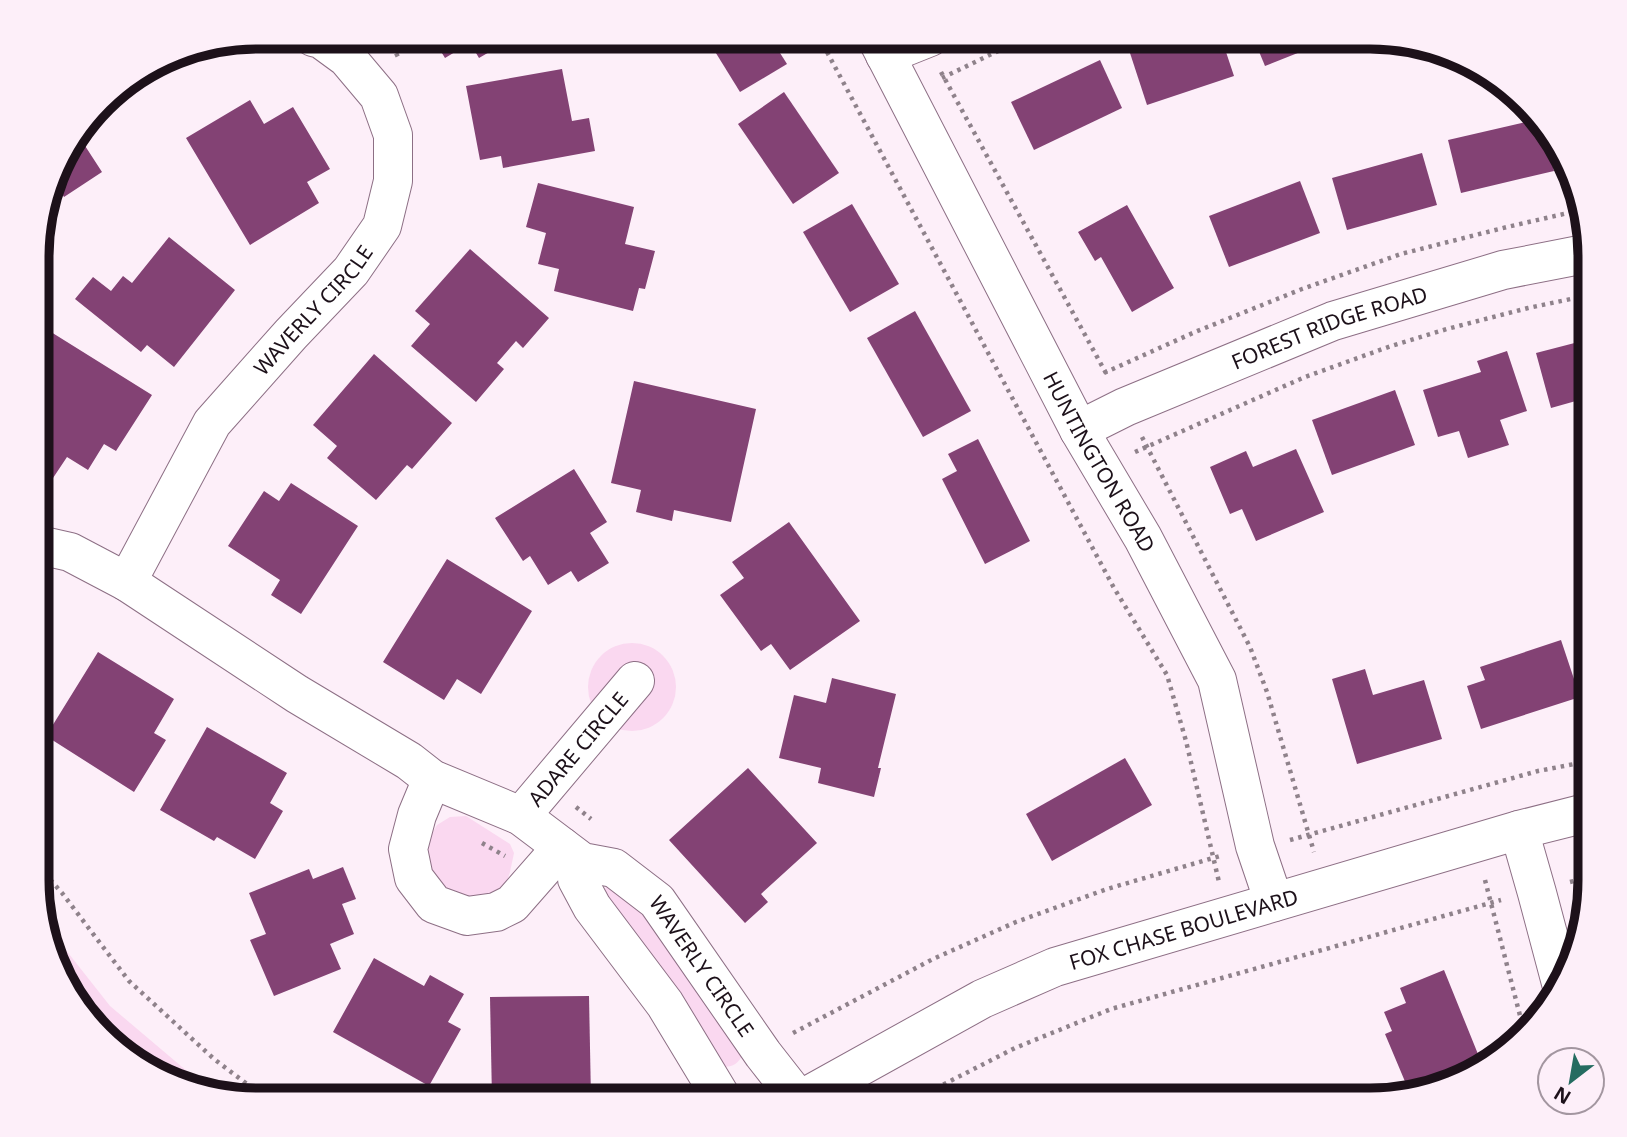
<svg xmlns="http://www.w3.org/2000/svg" width="1627" height="1137" font-family="'Noto Sans',sans-serif">
<rect width="100%" height="100%" fill="#fdeff9"/>
<g fill="#fad8f0">
<circle cx="632" cy="687" r="44"/>
<polygon points="466,816 510,844 514,853 510,872 506,885 492,894 460,899 436,881 426,854 428,840 437,825 450,817"/>
<path d="M607 885H615L666 936 744 1052C739 1063 734 1067 722 1067L601 897Z"/>
<polygon points="43,921 110,1006 214,1094 186,1088 123,1055 66,990"/>
</g>
<g fill="#834274">
<polygon points="432,37 515,37 479,58 470,43 445,58"/>
<polygon points="706,37 770,37 787,64 740,92"/>
<polygon points="1169,37 1221,37 1234,76 1147,105 1129,50"/>
<polygon points="1253,37 1338,37 1265,66"/>
<polygon points="1100,60 1122,108 1034,150 1011,102"/>
<polygon points="562,69 572,121 589,118 595,151 503,168 501,156 480,160 466,86"/>
<polygon points="784,92 839,173 793,204 738,124"/>
<polygon points="250,100 264,124 293,107 330,169 307,182 319,203 250,245 186,138"/>
<polygon points="1535,120 1545,132 1554,171 1461,193 1448,140"/>
<polygon points="78,135 102,172 64,197 55,183 52,185 60,159"/>
<polygon points="1422,153 1437,205 1347,230 1332,178"/>
<polygon points="1300,181 1320,233 1229,267 1209,216"/>
<polygon points="538,183 634,207 625,244 655,251 645,289 639,288 633,311 554,291 559,269 538,264 546,233 526,227"/>
<polygon points="852,204 899,284 850,312 803,232"/>
<polygon points="1127,205 1174,288 1132,312 1101,257 1095,261 1078,232"/>
<polygon points="169,237 235,290 174,367 147,345 141,352 75,299 93,277 111,291 123,276 132,283"/>
<polygon points="470,249 549,318 523,348 516,341 497,363 504,369 476,402 411,346 430,324 415,311"/>
<polygon points="915,311 971,411 923,437 867,338"/>
<polygon points="51,332 152,395 116,451 104,444 88,470 67,457 53,478 39,469 39,374 44,366 39,362 39,351"/>
<polygon points="1590,339 1590,397 1551,408 1536,353"/>
<polygon points="1507,351 1527,411 1500,420 1509,445 1468,458 1459,431 1438,437 1423,390 1481,372 1477,361"/>
<polygon points="374,354 452,423 412,469 407,465 376,500 327,458 337,446 313,425"/>
<polygon points="634,381 756,409 731,522 674,510 672,521 636,512 641,490 611,483"/>
<polygon points="1395,390 1415,445 1332,475 1312,420"/>
<polygon points="978,439 1030,541 985,564 942,479 957,471 948,454"/>
<polygon points="1296,449 1324,512 1256,541 1242,509 1230,514 1210,467 1246,451 1253,467"/>
<polygon points="574,469 607,522 590,533 609,563 578,582 571,571 548,585 530,556 523,561 495,518"/>
<polygon points="291,483 358,526 301,614 271,595 280,580 228,546 264,491 279,501"/>
<polygon points="789,522 860,621 790,670 771,644 761,651 720,595 744,578 732,562"/>
<polygon points="447,559 532,611 481,694 457,679 444,700 383,662"/>
<polygon points="1561,640 1580,697 1481,729 1467,686 1485,680 1480,667"/>
<polygon points="98,652 174,699 154,733 166,740 134,792 46,736"/>
<polygon points="1365,669 1373,695 1424,680 1442,739 1357,764 1332,679"/>
<polygon points="832,678 896,694 878,768 881,768 874,797 818,783 821,768 779,758 794,695 826,703"/>
<polygon points="207,727 287,773 270,803 283,811 255,859 217,837 214,841 160,810"/>
<polygon points="1125,758 1152,805 1052,861 1026,814"/>
<polygon points="748,768 817,843 761,894 768,902 745,923 669,840"/>
<polygon points="343,867 356,899 342,904 354,934 330,944 341,969 274,996 250,940 266,934 249,893 309,869 313,879"/>
<polygon points="374,958 424,986 430,975 464,994 448,1022 461,1029 429,1086 333,1032"/>
<polygon points="1444,970 1482,1064 1418,1089 1409,1091 1385,1034 1392,1031 1384,1012 1406,1003 1400,988"/>
<polygon points="589,996 591,1099 492,1099 490,997"/>
</g>
<g fill="none" stroke-linecap="round" stroke-linejoin="round">
<g stroke="#8d6f85" stroke-width="40">
<g id="minor">
<path id="s1" d="M876 37 1079 430 1143 538 1217 680 1255 846 1274 902"/>
<polyline points="885,55 930,37"/>
<path id="s2" d="M1079 430 1125 407 1333 321 1503 270 1590 253"/>
<path id="s3" d="M39 545 70 552 127 582 297 694 409 761 432 779 521 816 582 862 614 868 657 901 763 1054 799 1100"/>
<path id="s4" d="M127 582 212 423 291 334 351 271 382 226 393 181V135L379 96 347 58 321 39 313 37"/>
<polyline points="432,779 417,815 408,849 414,878 434,904 467,916 496,912 512,904 562,847"/>
<path id="s5" d="M521 816 635 681"/>
<polyline points="1519,830 1537,893 1561,983"/>
<polyline points="582,862 577,879 592,907 665,1004 723,1100"/>
<path id="s6" d="M800 1100 982 999 1055 967 1519 830 1590 812"/>
</g>
</g>
<g stroke="#8f828b" stroke-width="4.5" stroke-dasharray="3.5 5" stroke-linecap="butt">
<polyline points="819,37 1114,588 1167,675 1186,741 1219,882"/>
<polyline points="384,42 394,49 399,59"/>
<polyline points="941,72 1107,375"/>
<polyline points="942,78 1027,37"/>
<polyline points="1104,373 1195,332 1302,289 1401,254 1507,227 1581,210"/>
<polyline points="1142,437 1250,647 1267,692 1314,852"/>
<polyline points="1135,452 1305,377 1391,346 1447,329 1528,308 1590,295"/>
<polyline points="576,807 591,819"/>
<polyline points="1290,840 1538,771 1590,761"/>
<polyline points="482,843 505,856"/>
<polyline points="1578,857 1589,900"/>
<polyline points="39,867 62,893 129,981 214,1059 268,1100"/>
<polyline points="1485,880 1524,1031"/>
<polyline points="1570,882 1590,877"/>
<polyline points="793,1033 933,959 1016,922 1107,889 1220,856"/>
<polyline points="913,1100 1015,1048 1111,1009 1501,900"/>
</g>
<use href="#minor" stroke="#fff" stroke-width="38"/>
</g>
<g text-anchor="middle" dominant-baseline="central" stroke-width="7" stroke-linejoin="round" paint-order="stroke">
<g font-size="21" fill="#1d111a" stroke="#fdeff9">
<text stroke="none"><textPath href="#s4" startOffset="332">WAVERLY CIRCLE</textPath></text>
<text stroke="none"><textPath href="#s2" startOffset="271">FOREST RIDGE ROAD</textPath></text>
<text stroke="none"><textPath href="#s1" startOffset="480">HUNTINGTON ROAD</textPath></text>
<text stroke="none"><textPath href="#s5" startOffset="88">ADARE CIRCLE</textPath></text>
<text stroke="none"><textPath href="#s6" startOffset="422">FOX CHASE BOULEVARD</textPath></text>
<text stroke="none"><textPath href="#s3" startOffset="798">WAVERLY CIRCLE</textPath></text>
</g>
</g>
<path d="M0 0H1627V1137H0ZM257 49H1370A208 208 0 0 1 1578 257V880A208 208 0 0 1 1370 1088H257A208 208 0 0 1 49 880V257A208 208 0 0 1 257 49Z" fill="#fdeff9" fill-rule="evenodd"/>
<path fill="none" stroke="#1d111a" stroke-width="9" d="M257 49H1370A208 208 0 0 1 1578 257V880A208 208 0 0 1 1370 1088H257A208 208 0 0 1 49 880V257A208 208 0 0 1 257 49Z"/>
<g transform="translate(1571 1081) rotate(211)"><circle r="33" fill="#fdeff9" stroke="#a396a0" stroke-width="2"/>
<path d="M0-5L12 26L0 18L-12 26Z" fill="#256c61"/>
<text y="-10" font-size="19" font-weight="bold" text-anchor="middle" fill="#1d111a">N</text>
</g>
</svg>
